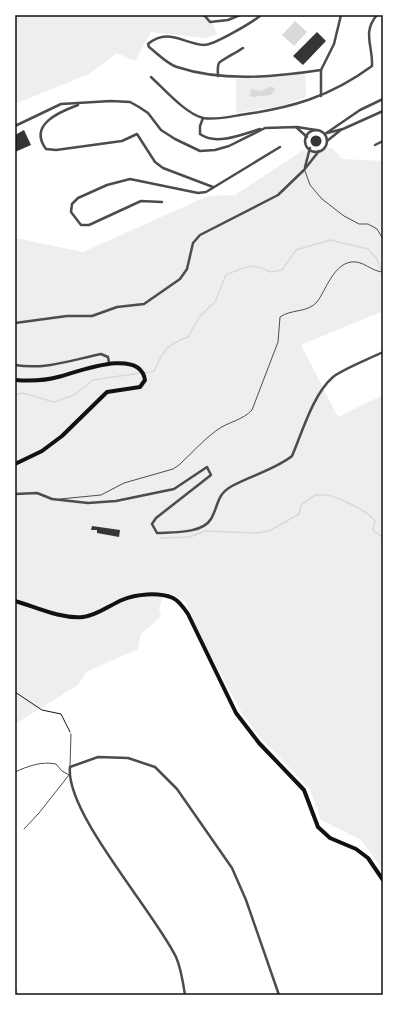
<svg xmlns="http://www.w3.org/2000/svg" width="398" height="1010" font-family="Georgia,serif">
<rect width="100%" height="100%" fill="#fff"/>
<g fill="#eee">
<polygon points="15,15 209,15 217,34 205,38 151,32 135,61 117,53 89,74 15,104"/>
<polygon points="305,74 306,97 281,106 236,113 236,79"/>
<polygon points="332,148 342,159 383,161 383,311 301,345 338,417 383,395 383,870 361,840 321,820 310,789 258,735 242,713 203,641 185,601 174,595 164,595 159,608 161,616 141,634 138,649 86,672 78,685 15,724 15,238 83,252 208,196 235,195 302,151"/>
</g>
<g fill="#d9d9d9">
<polygon points="295,21 307,32 294,46 282,35"/>
<polygon points="270,87 273,87 275,90 271,95 252,97 250,96 251,89 261,91"/>
</g>
<g fill="none" stroke-linecap="round" stroke-linejoin="round">
<g stroke="#d9d9d9" stroke-width="1.5">
<path d="M144 373 154 371C164 350 166 345 188 337L200 316 215 302 226 275C245 267 251 262 271 272L282 270 296 250 330 240 368 249 377 259 383 276"/>
<polyline points="15,395 23,393 54,402 74,395 93,380 140,373"/>
<path d="M160 538 190 537 205 531 256 533 269 531 299 514 301 505C305 502 312 496 317 495 332 492 366 510 375 521L373 530 383 538"/>
</g>
<polyline stroke="#d9d9d9" stroke-width="5" points="15,991 15,995"/>
</g>
<g fill="#353535">
<polygon points="317,32 326,41 303,65 293,56"/>
<polygon points="24,130 31,145 15,152 15,135"/>
<circle cx="316" cy="141" r="5.5"/>
<polygon points="92,526 120,530 119,537 97,533 97,530 91,530"/>
</g>
<g fill="none" stroke-linecap="round" stroke-linejoin="round">
<polyline stroke="#111" stroke-width="1" points="15,692 42,710 61,714 70,732"/>
<g stroke="#4c4c4c" stroke-width="1">
<polyline points="305,171 310,185 322,199 344,216 359,224 368,224 377,229 383,239"/>
<path d="M60 499 101 495 124 483 173 469 179 465C191 454 203 440 217 430 228 422 243 420 252 410L278 342 280 317C291 309 307 313 317 302 326 290 333 265 351 262 363 260 372 272 383 272"/>
<polyline points="70,766 71,734"/>
<path d="M15 772C28 766 42 761 56 764L62 771 69 775 39 813 24 829"/>
</g>
<g stroke="#4c4c4c" stroke-width="2.5">
<polyline points="204,15 210,22 228,20 240,15"/>
<path d="M261 15C253 22 214 45 204 45 184 44 168 27 148 44L149 47C158 54 167 64 177 67 222 82 275 77 321 70"/>
<path d="M218 76C218 72 217 67 219 63 220 61 239 51 243 48"/>
<path d="M151 77C164 89 186 114 203 118 214 120 229 117 240 115 291 108 330 97 372 66 373 46 362 32 377 15"/>
<polyline points="321,96 321,70 334,44 341,15"/>
<path d="M78 105C59 112 28 125 46 149L56 150 122 141 137 134 155 162 163 168 213 187"/>
<path d="M203 118 200 126V134C216 146 243 134 260 129"/>
<polyline points="15,126 61,104 111,101 130,102 139,107 148,113 161,130 175,139 200,151 215,150 229,146 265,128 297,127 316,130"/>
<polyline points="297,128 307,137"/>
<circle cx="316" cy="141" r="11"/>
<polyline points="327,133 343,129 383,111"/>
<polyline points="325,134 360,110 383,99"/>
<polyline points="327,141 342,129"/>
<polyline points="375,145 383,141"/>
<polyline points="305,167 310,148"/>
<polyline points="162,202 141,201 89,225 81,225 71,212 72,204 78,198 107,185 130,179 198,193 206,192 280,147"/>
<polyline points="15,323 67,316 92,316 117,307 144,304 180,279 187,269 193,243 200,235 278,195 304,170 319,151"/>
<path d="M15 365C45 370 72 360 101 354L108 357 109 363"/>
<path d="M15 494 37 493 52 499 88 503 116 501 174 489 207 467 211 475 156 518 152 524 157 533C172 532 202 534 211 519 219 505 216 495 232 486 250 476 276 469 292 456 302 433 313 394 333 377 345 368 369 359 383 352"/>
<path d="M185 995C183 982 181 968 176 957 154 911 65 813 70 767L98 757 128 758 155 767 177 789 232 868 246 900 279 995"/>
<polyline points="382,995 383,994"/>
</g>
<g stroke="#111" stroke-width="4">
<path d="M15 380C29 381 44 381 58 377 78 372 140 347 145 380L140 387 107 392 62 436 42 451 15 464"/>
<path d="M15 601C36 607 60 619 83 617 96 616 110 605 122 600 136 594 158 592 173 598 179 601 184 608 188 614L236 713 259 743 304 790 318 827 330 838 356 849 368 858 383 880"/>
</g>
</g>
<rect width="398" height="1010" fill="none" stroke="#ffffff" stroke-width="32"/>
<rect x="16" y="16" width="366" height="978" fill="none" stroke="#111" stroke-width="1.5"/>
</svg>
